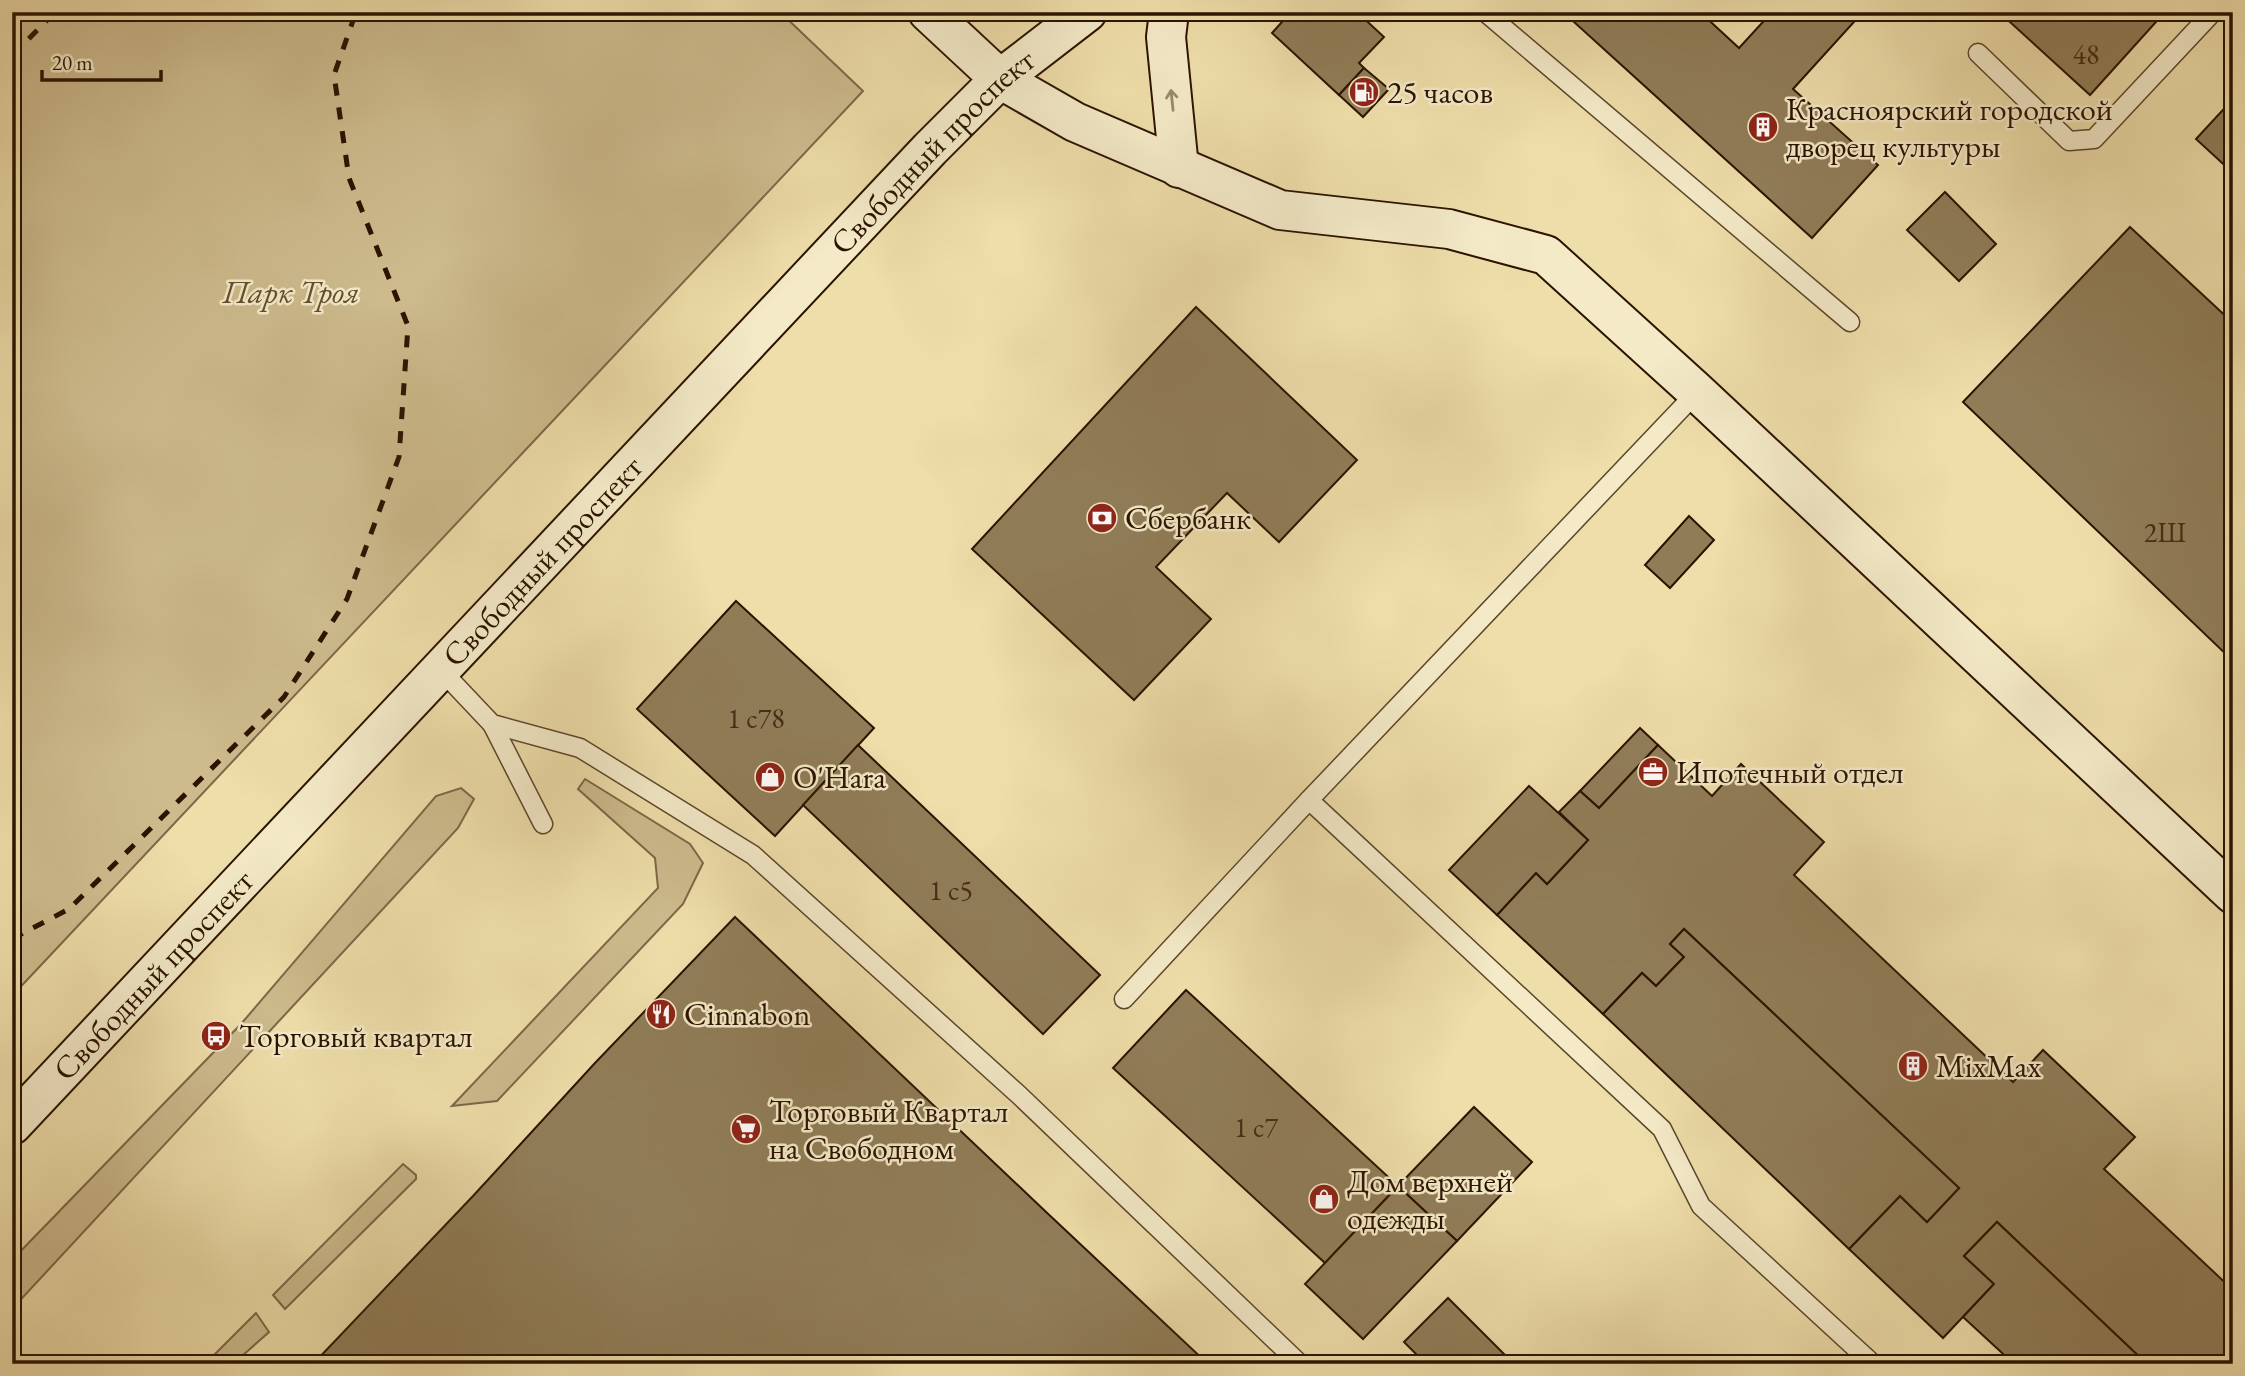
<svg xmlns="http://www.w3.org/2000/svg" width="2245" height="1376" font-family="'EB Garamond',serif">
<rect width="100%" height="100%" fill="#eedeaa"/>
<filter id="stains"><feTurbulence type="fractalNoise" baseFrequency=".00286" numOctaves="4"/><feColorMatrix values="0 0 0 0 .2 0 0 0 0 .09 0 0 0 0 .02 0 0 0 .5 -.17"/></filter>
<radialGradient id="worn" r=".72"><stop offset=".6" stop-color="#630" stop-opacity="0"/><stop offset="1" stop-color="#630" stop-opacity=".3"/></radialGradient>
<g fill="#cdbb8d" stroke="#7c6746" stroke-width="2">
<polygon points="12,12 780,12 863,91 12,996"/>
<polygon points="585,779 690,844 703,863 683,904 497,1101 452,1106 658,888 655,858 578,789"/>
<polygon points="461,788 474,799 458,828 12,1309 12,1260 241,1024 436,796"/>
<polygon points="403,1164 416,1175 416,1179 285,1309 273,1295"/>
<polygon points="256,1313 269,1332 233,1364 205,1364"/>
</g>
<g fill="#907d58" stroke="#2b1300" stroke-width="2">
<polygon points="1291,12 1357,12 1384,37 1359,63 1364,68 1339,95 1272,33"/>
<polygon points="1563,12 1700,12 1739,48 1772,12 1863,12 1793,89 1878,165 1812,238"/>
<polygon points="1999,12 2165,12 2090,95"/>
<polygon points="1364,68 1389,89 1363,117 1339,95"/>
<polygon points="2233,99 2233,173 2196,139"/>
<polygon points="1945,192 1996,244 1959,281 1907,230"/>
<polygon points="2130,227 2233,323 2233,661 1963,402"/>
<polygon points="1196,307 1357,460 1279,542 1227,493 1156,567 1211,619 1134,700 972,549"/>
<polygon points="1689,516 1714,540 1670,588 1645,565"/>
<polygon points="736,601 874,728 775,836 637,709"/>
<polygon points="1640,728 1658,745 1599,808 1580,791"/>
<polygon points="858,745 1100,975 1043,1034 803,805"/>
<polygon points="1658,745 1712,796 1741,764 1824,842 1794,875 2013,1082 2043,1050 2135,1137 2104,1169 2233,1290 2233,1364 2147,1364 1997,1222 1964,1256 1994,1284 1943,1338 1849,1249 1900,1196 1927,1222 1959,1188 1684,929 1670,944 1684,957 1656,986 1642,973 1603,1014 1497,915 1536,873 1547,884 1588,840 1559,812 1580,791 1599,808"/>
<polygon points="1529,786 1588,840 1547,884 1536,873 1497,915 1449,870"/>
<polygon points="735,917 1044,1210 1208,1364 313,1364 473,1196 595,1063"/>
<polygon points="1684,929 1959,1188 1927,1222 1900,1196 1849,1249 1603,1014 1642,973 1656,986 1684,957 1670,944"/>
<polygon points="1186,990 1398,1186 1325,1263 1113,1068"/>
<polygon points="1474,1107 1532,1162 1457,1241 1398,1186"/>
<polygon points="1398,1186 1457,1241 1363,1339 1305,1284"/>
<polygon points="1997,1222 2147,1364 2014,1364 1963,1317 1994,1284 1964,1256"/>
<polygon points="1448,1298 1514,1364 1426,1364 1404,1342"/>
</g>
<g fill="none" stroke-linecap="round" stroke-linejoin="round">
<g stroke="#5c462a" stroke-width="21">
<g id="lane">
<polyline points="1485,12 1850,322"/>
<polyline points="1978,53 2069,141 2094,139 2213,12"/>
<polyline points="440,669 492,724 580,748 753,855 1019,1095 1300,1364"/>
<polyline points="492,724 543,824"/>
<polyline points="1309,800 1662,1129 1701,1206 1873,1364"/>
<polyline points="1124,999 1309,800 1697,392"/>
</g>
</g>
<g stroke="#2b1300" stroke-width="42">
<g id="secondary">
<polyline points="928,12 1000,79 1075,122 1280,210 1449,229 1546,255 1697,392 2233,894"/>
<polyline points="1169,12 1166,37 1179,168"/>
<path id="s1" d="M12 1125 930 149 1000 79 1087 12"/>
</g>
</g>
<use href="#lane" stroke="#f4eac8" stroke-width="18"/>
<use href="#secondary" stroke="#f4eac8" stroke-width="38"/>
<g stroke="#2b1300" stroke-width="5" stroke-dasharray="12 12" stroke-linecap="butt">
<polyline points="12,56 55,12"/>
<polyline points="12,939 69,909 284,697 347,599 399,457 408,326 349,178 334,75 356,12"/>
</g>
</g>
<defs><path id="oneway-shaft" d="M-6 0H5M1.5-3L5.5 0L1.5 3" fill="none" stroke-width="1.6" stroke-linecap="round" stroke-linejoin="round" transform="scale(1.75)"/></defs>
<use stroke="#9a896e" href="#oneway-shaft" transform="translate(1172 100) rotate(-96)"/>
<defs>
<g id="fuel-disc" transform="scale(1.575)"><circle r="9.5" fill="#8f2418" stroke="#f4eac8"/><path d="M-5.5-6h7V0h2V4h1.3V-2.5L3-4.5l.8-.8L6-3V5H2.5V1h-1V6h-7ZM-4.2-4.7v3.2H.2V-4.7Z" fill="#fff"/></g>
<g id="building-disc" transform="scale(1.575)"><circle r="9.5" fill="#8f2418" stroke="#f4eac8"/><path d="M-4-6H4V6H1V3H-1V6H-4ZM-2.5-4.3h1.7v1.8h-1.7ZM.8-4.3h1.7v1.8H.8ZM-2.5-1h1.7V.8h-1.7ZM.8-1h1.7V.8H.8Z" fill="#fff"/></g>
<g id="bank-disc" transform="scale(1.575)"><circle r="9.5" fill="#8f2418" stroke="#f4eac8"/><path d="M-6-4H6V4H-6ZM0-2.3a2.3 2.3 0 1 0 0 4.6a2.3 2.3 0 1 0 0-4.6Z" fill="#fff"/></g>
<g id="office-disc" transform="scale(1.575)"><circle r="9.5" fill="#8f2418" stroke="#f4eac8"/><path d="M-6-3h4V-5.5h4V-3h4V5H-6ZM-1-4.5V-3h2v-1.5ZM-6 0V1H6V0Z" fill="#fff"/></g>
<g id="shop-disc" transform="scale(1.575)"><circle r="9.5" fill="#8f2418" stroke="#f4eac8"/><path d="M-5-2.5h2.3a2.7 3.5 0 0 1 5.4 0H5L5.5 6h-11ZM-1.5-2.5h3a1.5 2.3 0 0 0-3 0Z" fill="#fff"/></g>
<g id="restaurant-disc" transform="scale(1.575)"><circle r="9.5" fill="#8f2418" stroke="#f4eac8"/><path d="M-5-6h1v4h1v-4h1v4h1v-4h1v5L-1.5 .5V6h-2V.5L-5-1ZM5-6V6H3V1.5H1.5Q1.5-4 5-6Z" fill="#fff"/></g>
<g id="bus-disc" transform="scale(1.575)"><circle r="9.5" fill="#8f2418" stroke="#f4eac8"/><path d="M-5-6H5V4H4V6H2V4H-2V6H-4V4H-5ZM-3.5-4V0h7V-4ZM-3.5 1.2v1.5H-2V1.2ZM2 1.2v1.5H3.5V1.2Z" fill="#fff"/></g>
<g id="supermarket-disc" transform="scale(1.575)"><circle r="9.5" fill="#8f2418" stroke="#f4eac8"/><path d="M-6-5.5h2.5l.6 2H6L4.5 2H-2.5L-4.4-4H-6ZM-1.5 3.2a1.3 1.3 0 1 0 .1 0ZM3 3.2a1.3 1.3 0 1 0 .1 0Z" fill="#fff"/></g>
</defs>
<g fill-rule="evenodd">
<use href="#fuel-disc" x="1364" y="92"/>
<use href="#building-disc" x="1763" y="127"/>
<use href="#bank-disc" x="1102" y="518"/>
<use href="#office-disc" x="1653" y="772"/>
<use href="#shop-disc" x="770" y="777"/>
<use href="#restaurant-disc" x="661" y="1014"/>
<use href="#bus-disc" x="216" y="1036"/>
<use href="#building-disc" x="1913" y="1066"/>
<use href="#supermarket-disc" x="746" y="1129"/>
<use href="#shop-disc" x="1324" y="1199"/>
</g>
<g text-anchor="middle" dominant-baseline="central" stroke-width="5" stroke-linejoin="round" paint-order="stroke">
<g font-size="28" fill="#442e16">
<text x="2086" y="54">48</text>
<text x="2165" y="532">2Ш</text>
<text x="756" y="718">1 с78</text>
<text x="951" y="890">1 с5</text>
<text x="1256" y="1127">1 с7</text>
</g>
<g font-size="32" fill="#2b1300" stroke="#f4eac8" text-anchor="start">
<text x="1387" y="92">25 часов</text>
<text x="1786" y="109">Красноярский городской<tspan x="1786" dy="37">дворец культуры</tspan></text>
<text x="1125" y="518">Сбербанк</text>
<text x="1676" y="772">Ипотечный отдел</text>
<text x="793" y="777">O'Hara</text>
<text x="684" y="1014">Cinnabon</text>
<text x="239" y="1036">Торговый квартал</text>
<text x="1936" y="1066">MixMax</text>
<text x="769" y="1111">Торговый Квартал<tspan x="769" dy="37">на Свободном</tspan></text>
<text x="1347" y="1181">Дом верхней<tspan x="1347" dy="37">одежды</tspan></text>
</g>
<g font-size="32" fill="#2b1300" stroke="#f4eac8">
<text stroke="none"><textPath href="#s1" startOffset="1340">Свободный проспект</textPath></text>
<text stroke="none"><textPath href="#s1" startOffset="774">Свободный проспект</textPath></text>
<text stroke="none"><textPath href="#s1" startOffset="206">Свободный проспект</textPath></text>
</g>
<g font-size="32" font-style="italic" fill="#644e31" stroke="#f4eac8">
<text x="291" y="292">Парк Троя</text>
</g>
</g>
<rect width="2245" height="1376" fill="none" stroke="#eedeaa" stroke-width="42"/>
<rect x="14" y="14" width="2217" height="1348" fill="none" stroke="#2b1300" stroke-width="3.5"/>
<rect x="21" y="21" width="2203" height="1334" fill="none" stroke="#2b1300" stroke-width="2"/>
<path d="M42 70v10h119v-10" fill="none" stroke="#2b1300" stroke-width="3.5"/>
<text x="52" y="70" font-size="21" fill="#2b1300" stroke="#f4eac8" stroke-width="5" paint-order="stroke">20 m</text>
<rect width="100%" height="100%" filter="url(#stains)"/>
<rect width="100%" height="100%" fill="url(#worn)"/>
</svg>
